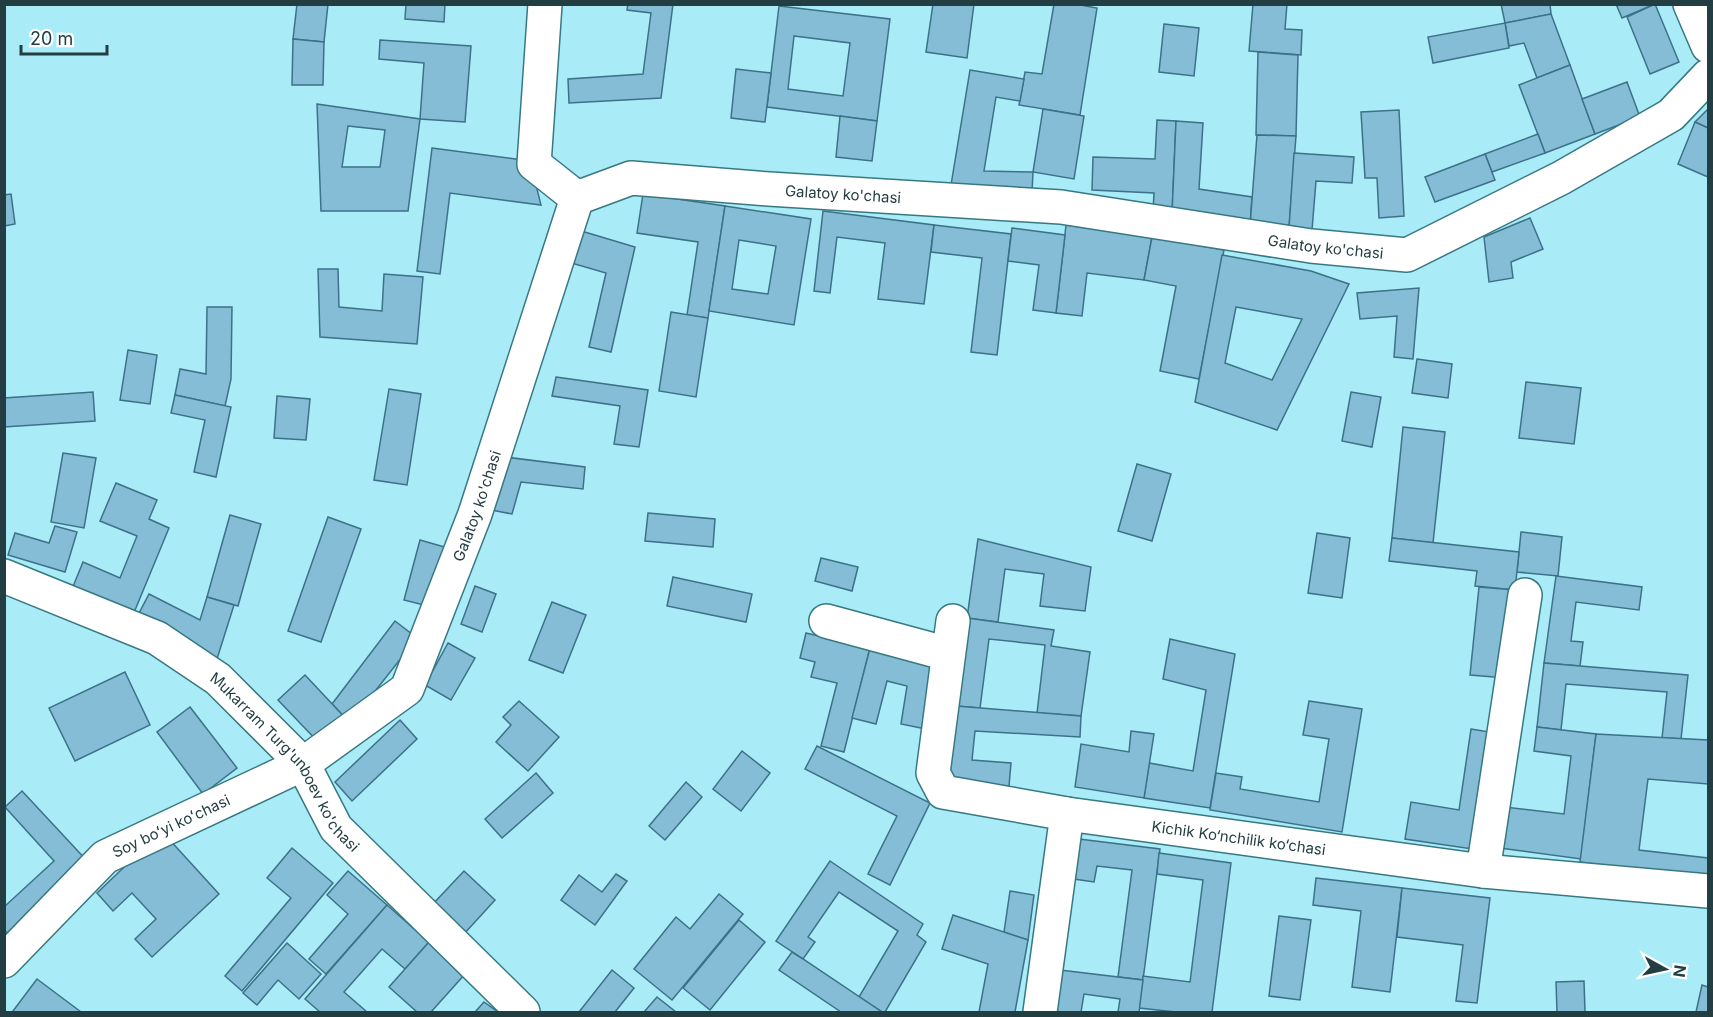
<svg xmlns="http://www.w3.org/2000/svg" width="1713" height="1017" font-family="Inter,sans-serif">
<rect width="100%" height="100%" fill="#a9ebf6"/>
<g fill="#86bdd6" stroke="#3b7289" stroke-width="1.5" fill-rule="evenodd">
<polygon points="297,4 328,4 324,42 293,39"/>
<polygon points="406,4 445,4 444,22 405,19"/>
<polygon points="628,4 673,4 661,98 569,103 568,79 643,74 651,13 627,10"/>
<polygon points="933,4 974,4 967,58 926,52"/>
<polygon points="1054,4 1075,4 1097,8 1080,115 1019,105 1025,72 1042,74"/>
<polygon points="1253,4 1287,4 1285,29 1302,30 1301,55 1249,51"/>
<polygon points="1501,4 1550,4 1551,14 1505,23"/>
<polygon points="1616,4 1655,4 1622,18"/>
<polygon points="1655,4 1679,62 1650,74 1627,17"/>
<path d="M779 6 890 19 877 121 767 107ZM794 36 850 43 843 96 788 89Z"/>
<polygon points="1551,14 1570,65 1537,78 1524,43 1509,46 1505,23"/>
<polygon points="1505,23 1509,48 1433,63 1428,37"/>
<polygon points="1164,24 1199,28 1194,76 1159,72"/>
<polygon points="293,39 324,42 323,85 292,85"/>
<polygon points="380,40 471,46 465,122 420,119 424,63 379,59"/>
<polygon points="1258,52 1298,55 1296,136 1256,135"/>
<polygon points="1570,65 1595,134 1545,153 1519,85"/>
<polygon points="736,69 771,73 765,122 731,118"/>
<polygon points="970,70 1024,79 1020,101 996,97 984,171 1033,172 1032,192 950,191"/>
<polygon points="1627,82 1640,117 1595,134 1582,99"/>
<path d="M317 104 420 119 408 211H321ZM348 126 385 130 380 167H342Z"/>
<polygon points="1043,109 1084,116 1074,179 1033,172"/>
<polygon points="1708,109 1708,128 1695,122"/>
<polygon points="1399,110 1404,216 1379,218 1377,178 1365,178 1361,112"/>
<polygon points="840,116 877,121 872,161 836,157"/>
<polygon points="1157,120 1176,121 1172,214 1153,211 1154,193 1092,190 1093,157 1155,159"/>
<polygon points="1176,121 1203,123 1199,189 1252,197 1250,226 1172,214"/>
<polygon points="1695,122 1708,128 1708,177 1678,164"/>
<polygon points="1538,134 1545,153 1492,172 1485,154"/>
<polygon points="1257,135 1296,136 1289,228 1250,226"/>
<polygon points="432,148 523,160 535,181 541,205 450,193 440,274 417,271"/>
<polygon points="1294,153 1354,157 1352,183 1316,181 1312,230 1289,228"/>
<polygon points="1485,154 1495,180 1435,202 1425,177"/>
<polygon points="11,194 15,224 4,226 4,195"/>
<polygon points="643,194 725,206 708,318 687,315 698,242 637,233"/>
<path d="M725 206 811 219 794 325 709 311ZM739 240 776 246 768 294 732 289Z"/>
<polygon points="823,211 934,225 924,304 878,299 885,243 837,237 830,293 814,291"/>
<polygon points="1530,218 1543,249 1511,262 1513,278 1489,282 1484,237"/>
<polygon points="934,225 1011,234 997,355 971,352 982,258 931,252"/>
<polygon points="1066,225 1152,237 1144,280 1087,273 1082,316 1056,313"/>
<polygon points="1012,228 1065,235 1056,313 1033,310 1039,265 1008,261"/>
<polygon points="578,230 635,247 611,352 589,347 606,273 568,262"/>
<polygon points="1152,237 1224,250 1199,379 1160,371 1176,286 1144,280"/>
<path d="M1222 255 1311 271 1349 284 1277 430 1195 402ZM1236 307 1302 319 1272 380 1225 363Z"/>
<polygon points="318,269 338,269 339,307 382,311 384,274 423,277 417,344 320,337"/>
<polygon points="1419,288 1413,359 1394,357 1397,316 1360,319 1357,293"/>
<polygon points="207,307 232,307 231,379 225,406 175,395 180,369 206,374"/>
<polygon points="671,312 708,318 696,397 659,391"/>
<polygon points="128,350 157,355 150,404 120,400"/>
<polygon points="1417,359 1452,364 1448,398 1412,393"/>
<polygon points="556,377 648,390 639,447 614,444 620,406 552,396"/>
<polygon points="1526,382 1581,388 1574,444 1519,438"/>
<polygon points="389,389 421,394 407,485 374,480"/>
<polygon points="93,392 95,421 4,427 4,398"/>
<polygon points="1351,392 1381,397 1372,447 1342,441"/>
<polygon points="175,395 231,407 216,477 194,472 205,420 171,413"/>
<polygon points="277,396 310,399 306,440 274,438"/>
<polygon points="1403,427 1445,432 1433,543 1392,538"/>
<polygon points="63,453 96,458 84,528 51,522"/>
<polygon points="505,457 585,467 583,489 521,482 512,514 491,510"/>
<polygon points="1137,464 1171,474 1152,541 1118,531"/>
<polygon points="116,483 157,500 149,519 169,528 133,615 72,589 83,562 120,578 137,536 100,521"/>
<polygon points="648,513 715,519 713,547 645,541"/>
<polygon points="230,515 261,524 238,606 207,597"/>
<polygon points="328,517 361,529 321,642 288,631"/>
<polygon points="55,526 77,532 65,572 8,555 15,533 49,543"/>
<polygon points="1521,532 1562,537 1558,576 1517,572"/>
<polygon points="1317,533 1350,538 1342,598 1308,593"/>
<polygon points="1392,538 1519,552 1515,590 1475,586 1477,571 1389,561"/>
<polygon points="978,539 1091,567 1085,611 1040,606 1044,574 1005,569 998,622 967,618"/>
<polygon points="420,540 448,548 432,607 404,600"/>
<polygon points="821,558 858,567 852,591 815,581"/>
<polygon points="1556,576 1642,587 1639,610 1576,602 1571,641 1583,642 1580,666 1544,663"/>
<polygon points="673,577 752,594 746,622 667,606"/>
<polygon points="475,586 496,594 482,632 461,624"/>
<polygon points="1479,587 1515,590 1506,678 1470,675"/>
<polygon points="149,594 200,620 207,597 234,605 217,659 137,617"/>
<polygon points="552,602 586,615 563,673 529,660"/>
<polygon points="967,618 1054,630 1051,646 1090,652 1081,716 1037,713 1045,645 989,639 980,708 956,706"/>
<polygon points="395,621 417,638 350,723 332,704"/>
<polygon points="806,633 870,648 844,752 821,746 837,683 811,677 815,662 800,658"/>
<polygon points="1170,639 1235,654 1210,808 1144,798 1149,763 1193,771 1206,690 1163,679"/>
<polygon points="448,643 475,658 451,700 425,685"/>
<polygon points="870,648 936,664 926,729 901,724 907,686 887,681 876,724 852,718"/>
<polygon points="1544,663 1688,675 1681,739 1662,738 1667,692 1566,684 1561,730 1537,727"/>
<polygon points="125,672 150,725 75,761 49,708"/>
<polygon points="305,675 350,723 321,745 278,700"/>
<polygon points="519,701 559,737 528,771 496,742 511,725 503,717"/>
<polygon points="1309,701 1362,709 1342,832 1210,810 1216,773 1242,777 1240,789 1319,802 1329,739 1303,735"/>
<polygon points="956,706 1081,716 1080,737 975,731 972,760 1011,763 1009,786 945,782"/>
<polygon points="190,707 237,768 203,794 157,732"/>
<polygon points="400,720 417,739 352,801 335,782"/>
<polygon points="1537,727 1596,734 1581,859 1500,848 1505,807 1564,814 1571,756 1534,751"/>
<polygon points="1471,729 1496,733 1479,850 1405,839 1411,802 1459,810"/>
<polygon points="1131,731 1154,734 1144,798 1075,787 1081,744 1129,752"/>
<polygon points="1596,734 1708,740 1708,784 1648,779 1639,850 1708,858 1708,878 1580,862"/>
<polygon points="817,746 930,803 890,885 868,874 897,816 805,769"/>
<polygon points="742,751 770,773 741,811 713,789"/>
<polygon points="536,773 553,793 502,838 485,819"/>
<polygon points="686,782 702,797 665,840 649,826"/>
<polygon points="22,791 89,863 11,936 4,930 4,907 54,861 5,807"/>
<polygon points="167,837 219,894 152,957 135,939 156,919 132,893 113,911 97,893 143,849"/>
<polygon points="1079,839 1160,849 1143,980 1118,977 1132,870 1097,866 1094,882 1074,879"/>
<polygon points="292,848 333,883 242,991 225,976 291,898 267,878"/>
<polygon points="1159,853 1231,863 1212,1012 1176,1012 1139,1008 1143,976 1190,982 1203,880 1157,874"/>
<polygon points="830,861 923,924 917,935 926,942 885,1012 882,1012 859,997 898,931 839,892 808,937 815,942 803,959 776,941"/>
<polygon points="348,871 387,905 326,974 309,959 348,914 327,895"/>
<polygon points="464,871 495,900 464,934 432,905"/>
<polygon points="616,874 627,881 595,925 561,900 579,875 602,892"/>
<polygon points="1316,878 1402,888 1390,992 1352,987 1361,911 1313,905"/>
<polygon points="1402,888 1490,898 1477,1003 1456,1001 1463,945 1397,937"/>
<polygon points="1010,891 1034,895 1028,940 1004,932"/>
<polygon points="719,894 743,914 672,1000 634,969 676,917 690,929"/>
<polygon points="387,905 429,942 405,969 382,949 344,992 367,1012 320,1012 305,999"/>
<polygon points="953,915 1028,940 1015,1012 979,1012 988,964 942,949"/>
<polygon points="1279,916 1311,920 1300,1000 1269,996"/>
<polygon points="739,920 765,942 710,1010 683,988"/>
<polygon points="429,942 465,974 431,1012 417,1012 389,987"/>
<polygon points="287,943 321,974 299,999 278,980 257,1005 243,993"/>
<polygon points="792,952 803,959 882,1012 841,1012 779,970"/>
<polygon points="612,970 634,988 615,1012 579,1012"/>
<polygon points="1060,970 1143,980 1139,1012 1118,1012 1120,999 1084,994 1081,1012 1055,1012"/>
<polygon points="37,979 81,1012 14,1012 13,1011"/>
<polygon points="1584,981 1585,1012 1557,1012 1556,982"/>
<polygon points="1702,985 1708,987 1708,1012 1696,1012"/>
<polygon points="657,997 676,1012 644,1012"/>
<polygon points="484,1002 498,1012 475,1012"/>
</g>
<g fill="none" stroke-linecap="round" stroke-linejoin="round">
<g stroke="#377982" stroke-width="36">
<g id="minor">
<polyline points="545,4 534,164 577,198"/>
<polyline points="1690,4 1708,46"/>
<path id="s1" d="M4 576 157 638 218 679 303 764 336 828 523 1012"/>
<polyline points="826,621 948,654"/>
<path id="s2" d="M953 621 933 773 943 792 1067 814 1483 871 1708 891"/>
<polyline points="1483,871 1525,595"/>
<path id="s3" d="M4 961 105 857 303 764 407 689 475 514 577 198 631 178 769 189 1061 207 1311 246 1407 255 1561 178 1671 115 1708 76"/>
<polyline points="1040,1012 1067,814"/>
</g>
</g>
<use href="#minor" stroke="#fff" stroke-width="33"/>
</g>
<g text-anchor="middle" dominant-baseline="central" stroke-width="5" stroke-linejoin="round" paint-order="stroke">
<g font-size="15" fill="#233e42" stroke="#fff">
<text stroke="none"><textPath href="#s3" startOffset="1282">Galatoy ko'chasi</textPath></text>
<text stroke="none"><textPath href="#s3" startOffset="1768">Galatoy ko'chasi</textPath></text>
<text stroke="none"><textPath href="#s3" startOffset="688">Galatoy ko'chasi</textPath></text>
<text stroke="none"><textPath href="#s1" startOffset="346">Mukarram Turg'unboev ko'chasi</textPath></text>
<text transform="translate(171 826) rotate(-25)">Soy boʻyi koʻchasi</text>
<text stroke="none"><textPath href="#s2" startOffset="474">Kichik Ko‘nchilik ko‘chasi</textPath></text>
</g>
</g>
<rect width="1713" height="1017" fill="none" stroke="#233e42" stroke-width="12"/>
<g transform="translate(1665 969) rotate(98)" stroke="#ffffff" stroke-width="4.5" paint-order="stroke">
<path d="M0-4.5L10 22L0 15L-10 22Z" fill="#233e42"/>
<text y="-9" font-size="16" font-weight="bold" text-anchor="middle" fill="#233e42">N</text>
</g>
<path d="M21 45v9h86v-9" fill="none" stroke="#233e42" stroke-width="3"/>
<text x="30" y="45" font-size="18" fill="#233e42" stroke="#ffffff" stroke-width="4.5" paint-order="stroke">20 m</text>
</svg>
